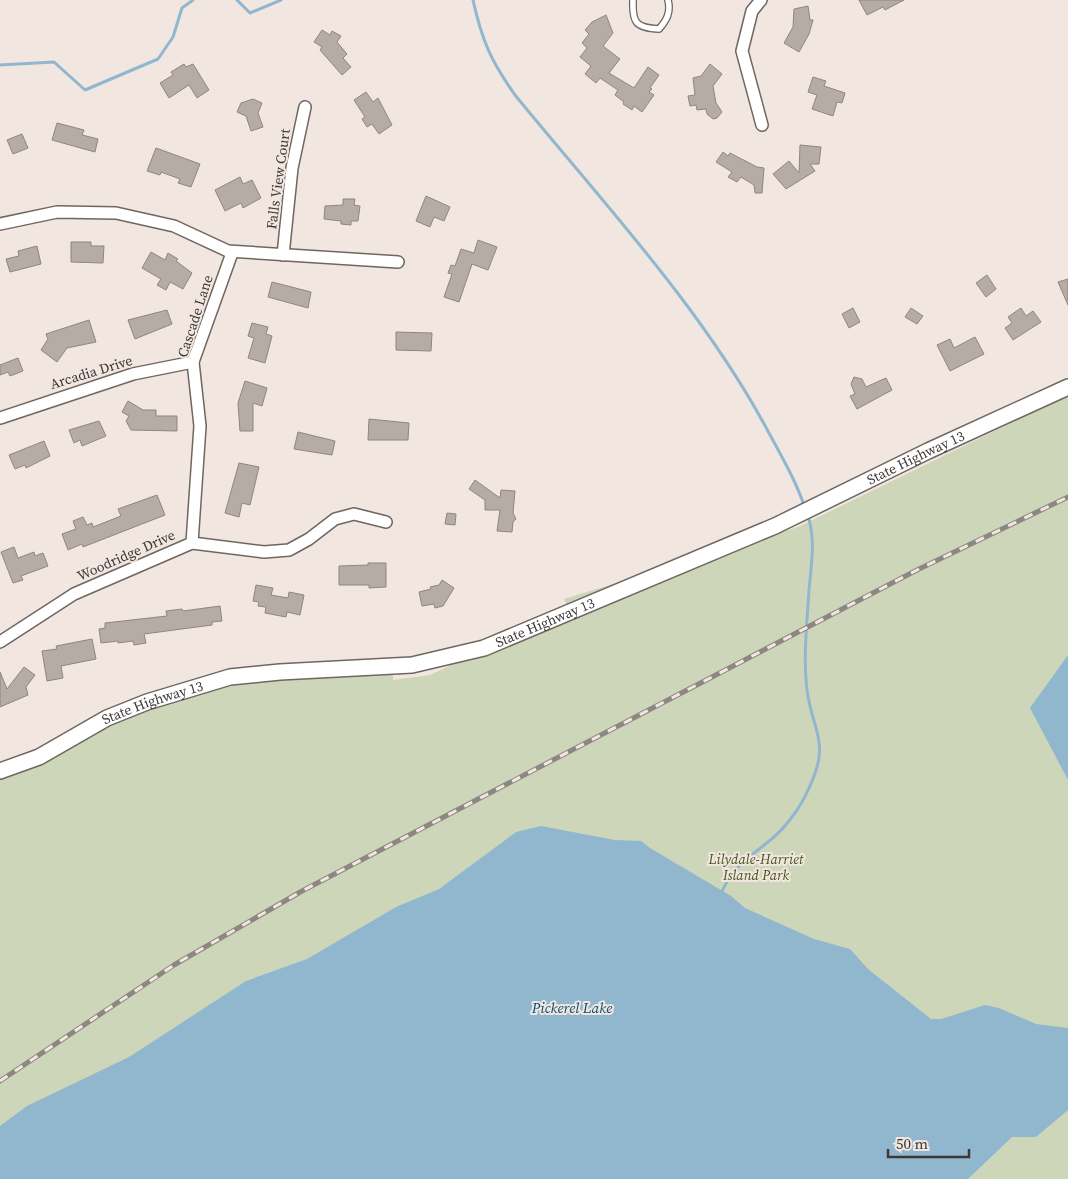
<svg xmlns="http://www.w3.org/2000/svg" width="1068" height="1179" font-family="'Source Serif 4',serif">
<rect width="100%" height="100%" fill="#f1e6e0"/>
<polygon fill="#cdd6b8" points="1068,395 1068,1179 0,1179 0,775 158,697 271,672 393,662 393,680 430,675 569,610 564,599 798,527"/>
<g fill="#91b7cf">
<polygon points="1068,655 1068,780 1030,708"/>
<polygon points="541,826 615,840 641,841 650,848 731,896 745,908 814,939 850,949 868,969 931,1019 941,1019 985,1005 999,1008 1036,1024 1068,1028 1068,1110 1036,1137 1012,1137 968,1179 0,1179 0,1126 27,1106 129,1057 246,981 307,959 396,907 439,889 516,832"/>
</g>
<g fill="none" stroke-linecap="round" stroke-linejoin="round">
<g stroke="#91b7cf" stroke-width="3">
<polyline points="237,0 250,13 281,0"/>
<path d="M473 0C482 41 491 61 515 95 604 204 703 309 769 433 782 457 796 481 805 508"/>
<polyline points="0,65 54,62 85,90 158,59 173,37 182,8 193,0"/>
<path d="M722 891C735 865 747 859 768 842 785 829 801 807 809 788 831 741 813 734 807 690 803 658 807 622 809 591 811 565 816 541 808 516"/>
</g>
</g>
<g fill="#b5ada5" stroke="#8e867f">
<polygon points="859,0 904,0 885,10 883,7 867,15"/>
<polygon points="808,6 810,20 813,20 809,34 799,52 784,43 793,27 794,9"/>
<polygon points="606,15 613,33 603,46 620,59 609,73 634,88 648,67 659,75 650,88 652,89 649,92 654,95 642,112 634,106 632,110 623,104 624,102 615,95 618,90 600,78 596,83 585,74 591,66 580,57 587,48 582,43 589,34 585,30 592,22"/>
<polygon points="322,30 330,35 332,31 341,36 337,42 347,54 343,58 351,67 342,75 320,50 322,47 314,42"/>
<polygon points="184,64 186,67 193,64 209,90 197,98 189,85 169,98 160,83 173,75 171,72"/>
<polygon points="710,64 722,74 713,86 716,103 722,112 717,118 713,119 707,114 706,109 697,110 696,105 690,106 688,96 695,95 693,78 701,76"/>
<polygon points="813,77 826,81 824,86 845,93 842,103 837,102 833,116 812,109 817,95 808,92"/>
<polygon points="366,92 373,102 378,98 392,125 379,134 372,124 367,127 362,119 365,117 354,100"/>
<polygon points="253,99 262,103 258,113 263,127 251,131 246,116 237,112 241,103"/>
<polygon points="57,123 84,130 82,135 98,139 95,152 52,140"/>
<polygon points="22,134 28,148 13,154 7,140"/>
<polygon points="800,145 821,147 819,164 810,164 815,171 786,189 773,174 789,161 799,173"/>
<polygon points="156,148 200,164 191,187 178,183 180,179 161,172 160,175 147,171"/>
<polygon points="723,152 728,156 730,153 757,167 764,168 762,193 755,193 754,185 741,177 737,182 728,177 732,172 716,162"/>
<polygon points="240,177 243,184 252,180 261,198 243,208 241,203 225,211 215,190"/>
<polygon points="426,196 450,207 444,221 434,217 430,227 416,221"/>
<polygon points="343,199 355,199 354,205 360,206 358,221 351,221 351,225 341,224 341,221 324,219 325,206 343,205"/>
<polygon points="478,240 497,247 488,270 472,264 459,302 444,297 452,274 448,273 451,265 455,266 461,249 474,253"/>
<polygon points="71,242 91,242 91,246 104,246 103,263 71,262"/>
<polygon points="37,246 41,264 10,272 6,259 19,256 18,251"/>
<polygon points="151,252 165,260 168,253 178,259 176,261 192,273 183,289 170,282 166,290 157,285 161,279 142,268"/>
<polygon points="987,275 996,289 986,297 976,283"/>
<polygon points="1068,279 1068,305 1058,282"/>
<polygon points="272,282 311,292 308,308 268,297"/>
<polygon points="853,308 860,322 849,328 842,314"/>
<polygon points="911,308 923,316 917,324 905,317"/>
<polygon points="1021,308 1026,316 1033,311 1041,322 1013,340 1005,328 1012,323 1008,317"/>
<polygon points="167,310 172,324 135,339 128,320"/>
<polygon points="89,320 96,342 67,348 57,362 41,350 48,339 46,334"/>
<polygon points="252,323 268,327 266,334 272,336 265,363 248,358 254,338 248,336"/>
<polygon points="396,332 432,333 431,351 396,350"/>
<polygon points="975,337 984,354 950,371 937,345 950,339 954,348"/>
<polygon points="18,358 23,371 10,376 8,372 0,375 0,365"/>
<polygon points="854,377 862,379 866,387 886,378 892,390 857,409 850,396 855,394 851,384"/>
<polygon points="245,381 267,388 262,406 253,403 253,431 240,431 238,403"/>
<polygon points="128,401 143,410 156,410 156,416 177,416 177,431 131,430 126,421 129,416 122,412"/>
<polygon points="369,419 409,423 408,440 368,440"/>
<polygon points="99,421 106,436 82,446 80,440 74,443 69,430"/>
<polygon points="298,432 335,441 332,455 294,449"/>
<polygon points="44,441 50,456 26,468 25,465 15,469 9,455"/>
<polygon points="239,463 259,467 250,505 242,503 239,517 225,513"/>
<polygon points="475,480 500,498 501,490 515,491 513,513 516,519 513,522 512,532 497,531 500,510 485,510 485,500 469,489"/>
<polygon points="157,495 165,515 83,547 82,544 68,550 62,534 76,529 73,521 83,517 87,525 92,523 93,527 121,516 118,509"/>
<polygon points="447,513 456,514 455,525 445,524"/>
<polygon points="14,547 18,558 34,552 35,556 43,553 48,566 21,576 23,580 13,583 1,552"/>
<polygon points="368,563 386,563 386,587 369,588 369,585 339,585 339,566 368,565"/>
<polygon points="442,580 454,588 443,606 435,608 434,604 422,606 419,592 431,589 430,587 439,585"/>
<polygon points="256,585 273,588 271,595 288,598 289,592 304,595 300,615 287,612 286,617 265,613 266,607 258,606 259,602 253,601"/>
<polygon points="220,606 222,621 212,622 212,625 144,634 146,643 134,645 133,641 118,643 118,641 101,643 99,629 105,628 105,623 167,616 166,611 182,609 183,611"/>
<polygon points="92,639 96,659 61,666 63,678 47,681 42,651 57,649 56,646"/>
<polygon points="24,667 35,675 26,687 28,695 0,707 0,672 7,689"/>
</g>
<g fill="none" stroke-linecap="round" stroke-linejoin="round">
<g stroke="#6f6660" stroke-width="8">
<path id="lane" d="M633 0C632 23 636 28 659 29 667 20 671 12 668 0"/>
</g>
<g stroke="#6f6660" stroke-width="14">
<g id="street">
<polyline points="761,0 752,11 742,51 762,125"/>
<polyline points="0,224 57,212 116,213 174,226 228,251 398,262"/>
<polyline points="283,255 292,168 305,107"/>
<polyline points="0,418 133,374 193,362"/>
<polyline points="192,543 200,426 193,362 232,253 228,251"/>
<polyline points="0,642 74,594 192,543 264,552 289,550 309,539 335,519 354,514 386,522"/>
</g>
</g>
<g stroke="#6f6660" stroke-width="18">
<g id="secondary">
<path id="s1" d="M0 771 39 757 107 718 147 702 230 677 280 672 412 665 484 648 775 526 928 451 1068 387"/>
</g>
</g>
<use href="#lane" stroke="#fff" stroke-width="5.5"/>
<use href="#street" stroke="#fff" stroke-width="11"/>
<use href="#secondary" stroke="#fff" stroke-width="15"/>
<g stroke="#8d8682" stroke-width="5">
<polyline id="rail" points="0,1081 174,965 302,891 917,570 1068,497"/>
</g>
<use href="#rail" stroke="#f1e6e0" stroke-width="3" stroke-dasharray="9" stroke-linecap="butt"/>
</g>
<g text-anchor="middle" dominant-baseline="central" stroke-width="4" stroke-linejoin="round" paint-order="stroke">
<g font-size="14" fill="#3c3836" stroke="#f1e6e0">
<text transform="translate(278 179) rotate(-82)">Falls View Court</text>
<text transform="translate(195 316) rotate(-72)">Cascade Lane</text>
<text transform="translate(91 372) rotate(-17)">Arcadia Drive</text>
<text stroke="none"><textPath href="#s1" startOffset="978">State Highway 13</textPath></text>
<text transform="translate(126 555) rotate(-24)">Woodridge Drive</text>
<text stroke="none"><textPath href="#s1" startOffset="572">State Highway 13</textPath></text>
<text stroke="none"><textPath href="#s1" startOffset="168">State Highway 13</textPath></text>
</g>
<g font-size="14" font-style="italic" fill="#48561c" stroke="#f1e6e0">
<text x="756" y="859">Lilydale-Harriet<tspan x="756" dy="16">Island Park</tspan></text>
</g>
<g font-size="15" font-style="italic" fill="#094f70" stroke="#f1e6e0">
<text x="572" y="1007">Pickerel Lake</text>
</g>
</g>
<path d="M888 1149v8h81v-8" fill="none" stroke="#3c3836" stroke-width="2.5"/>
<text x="896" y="1149" font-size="15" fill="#3c3836" stroke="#f1e6e0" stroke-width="4" paint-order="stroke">50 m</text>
</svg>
